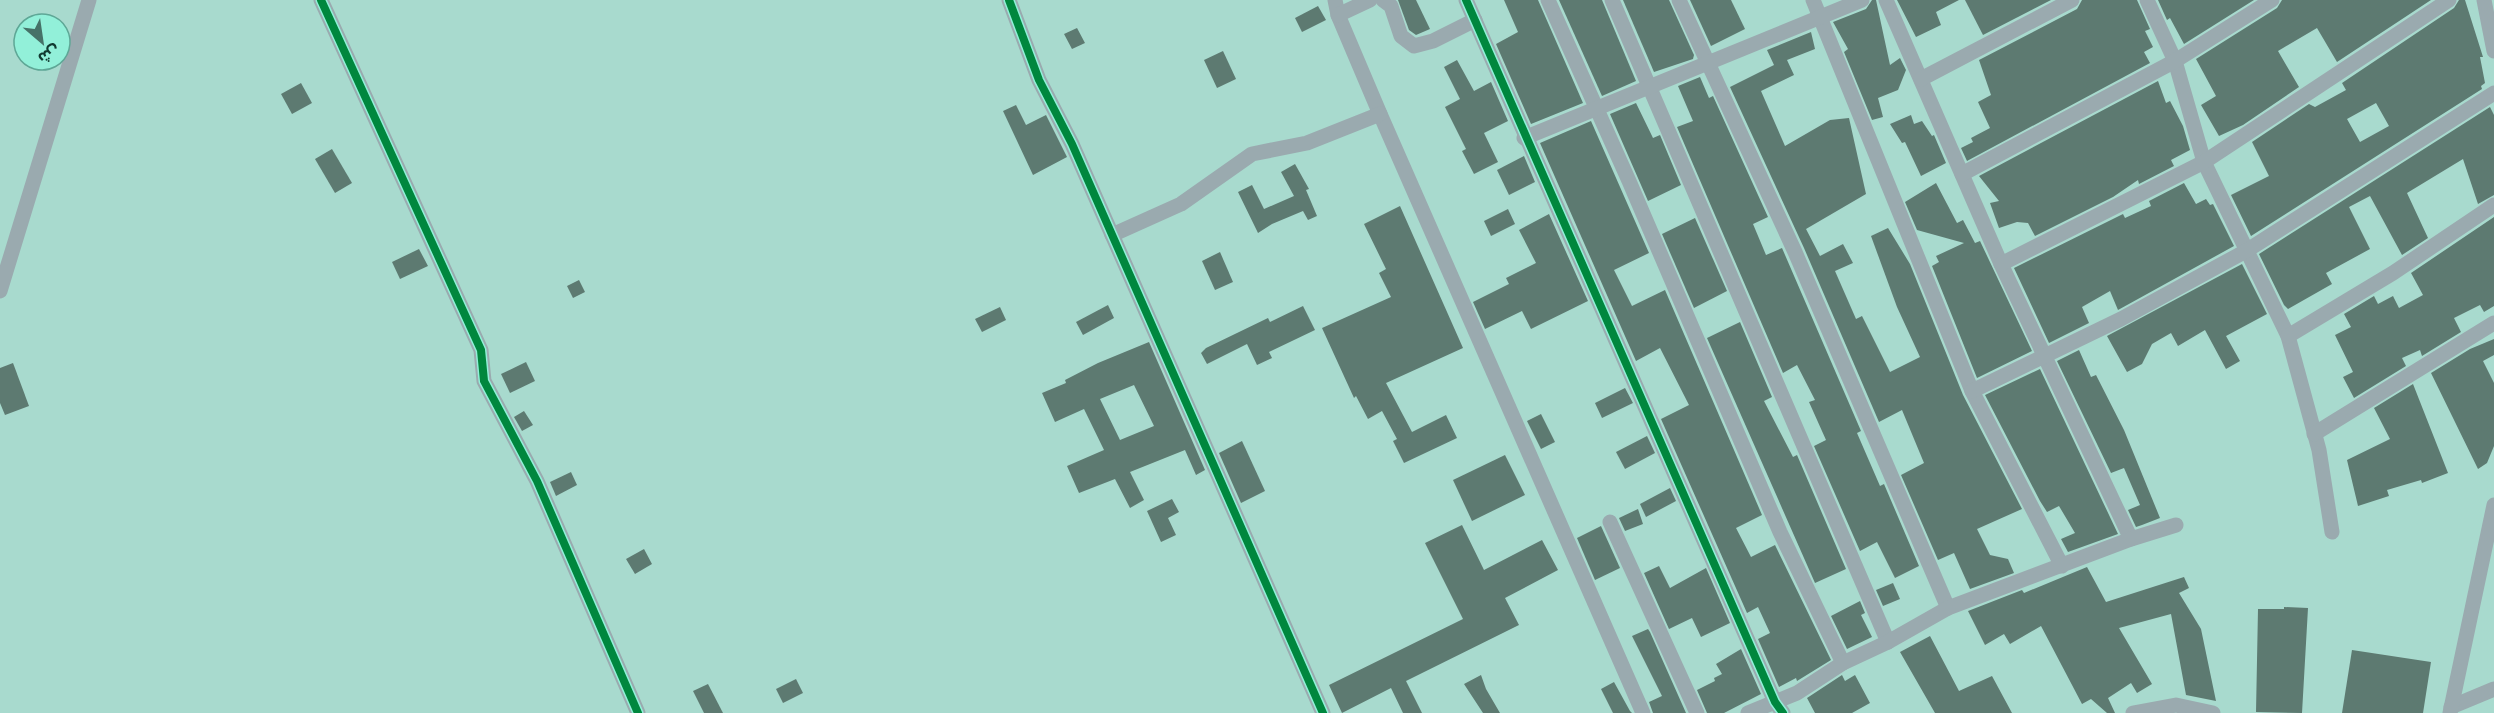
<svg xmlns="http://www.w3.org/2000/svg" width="2494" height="713" font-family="'Source Sans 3','Noto Sans Arabic',sans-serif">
<rect width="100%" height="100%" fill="#a8dace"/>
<g fill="#5d7a71" fill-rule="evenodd">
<polygon points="1398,0 1416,0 1430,29 1416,35 1409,30"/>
<polygon points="1504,0 1538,0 1583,103 1531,124 1496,44 1518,32"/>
<polygon points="1559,0 1602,0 1636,81 1602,96"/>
<polygon points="1623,0 1669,0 1694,55 1693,59 1654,72"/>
<polygon points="1690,0 1731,0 1745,29 1711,46"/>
<polygon points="1872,0 1876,0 1890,65 1900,58 1906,70 1898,90 1878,98 1883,117 1872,120 1844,52 1848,49 1833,22 1866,9"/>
<polygon points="1897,0 1959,0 1936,12 1941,25 1916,37"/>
<polygon points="1965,0 2051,0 1983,35"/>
<polygon points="2082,0 2137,0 2150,29 2145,31 2153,47 2144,52 2150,63 1967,161 1961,148 1973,142 1971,138 1990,128 1978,102 1991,95 1979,60 2077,9"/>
<polygon points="2158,0 2254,0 2184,44 2170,18 2167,20"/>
<polygon points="2282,0 2431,0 2337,62 2317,28 2278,51 2299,87 2243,125 2219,136 2201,105 2216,96 2196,59 2277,8"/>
<path d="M2459 0H2465L2483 57H2480L2485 83 2481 86 2482 89 2251 236 2231 195 2269 176 2252 142 2309 104 2315 107 2346 90 2342 83 2454 8ZM2376 103 2389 126 2360 142 2347 119Z"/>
<polygon points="1318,6 1326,20 1302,32 1295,18"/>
<polygon points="1077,28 1085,43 1072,49 1064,34"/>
<polygon points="1811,32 1815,49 1787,60 1794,75 1761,91 1785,146 1830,120 1849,118 1866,194 1806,229 1820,256 1843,244 1853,263 1835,271 1856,319 1862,316 1890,372 1920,357 1897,307 1871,236 1888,228 1910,264 1963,395 2022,509 1977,529 1990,555 2008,559 2014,573 1970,589 1954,553 1938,560 1901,475 1924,463 1902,410 1879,422 1804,248 1730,87 1774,65 1767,50"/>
<polygon points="1223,51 1236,79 1217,88 1204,60"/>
<polygon points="1457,60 1474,91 1491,82 1508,121 1484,133 1498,162 1474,174 1462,151 1466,149 1445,107 1460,99 1444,67"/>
<polygon points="1700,77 1709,98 1713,96 1768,217 1753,224 1766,255 1782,248 1861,431 1857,433 1880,486 1884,484 1919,566 1895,578 1877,542 1860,551 1814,446 1826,440 1809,402 1815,400 1797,365 1783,373 1677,127 1693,121 1678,86"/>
<polygon points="2158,81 2166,103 2170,101 2183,126 2190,150 2171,160 2174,166 2139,184 2138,180 2113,197 2035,236 2028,223 2017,222 1999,228 1990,203 1999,201 1979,176"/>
<polygon points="301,83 312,103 292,114 281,94"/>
<polygon points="1636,103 1653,138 1660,135 1681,185 1648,201 1610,114"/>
<polygon points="1016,105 1026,125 1046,115 1067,157 1033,175 1003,111"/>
<polygon points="2490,107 2494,115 2494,195 2478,204 2463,159 2407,193 2428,238 2402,255 2370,196 2349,207 2370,249 2326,273 2332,284 2288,309 2284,305 2259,254"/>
<polygon points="1911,115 1914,124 1922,121 1932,136 1934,135 1946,163 1921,176 1905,142 1902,143 1890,124"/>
<polygon points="1591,121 1649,253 1614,270 1632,306 1665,290 1762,515 1736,528 1751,557 1775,545 1831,660 1797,681 1796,678 1779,687 1758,639 1770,633 1758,607 1747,613 1661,419 1689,405 1660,348 1636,361 1540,143"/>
<polygon points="332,149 352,183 335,193 315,159"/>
<polygon points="1524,156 1535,182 1509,195 1497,170"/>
<polygon points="1295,164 1309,189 1306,190 1317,216 1308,220 1303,211 1272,224 1258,233 1238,192 1252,185 1264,209 1294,196 1281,172"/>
<polygon points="1936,183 1957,223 1963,220 1975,243 1980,241 2032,351 1977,378 1932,266 1939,262 1936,256 1964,243 1917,230 1905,202"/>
<polygon points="2184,183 2196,204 2206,199 2210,205 2213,204 2234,246 2118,310 2110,291 2082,307 2089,323 2049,343 2014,268 2123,214 2125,218 2151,206 2149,201"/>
<polygon points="1400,206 1463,348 1386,383 1412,432 1446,415 1457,438 1404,463 1393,441 1397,439 1382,411 1368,419 1356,396 1354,398 1322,328 1391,297 1379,273 1386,269 1364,224"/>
<polygon points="1508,209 1515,224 1491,236 1484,221"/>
<polygon points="1549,214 1588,301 1531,329 1522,311 1485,329 1473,302 1509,284 1506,278 1536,263 1519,230"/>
<polygon points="2494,217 2494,306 2484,312 2480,305 2454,318 2461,332 2422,356 2420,350 2402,358 2406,366 2354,398 2343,377 2353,372 2335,335 2351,327 2344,314 2374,296 2378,304 2393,296 2399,308 2423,295 2411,273"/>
<polygon points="1695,218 1727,291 1694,308 1662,234"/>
<polygon points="419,249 428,266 400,279 392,262"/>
<polygon points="1220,252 1233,282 1215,290 1202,261"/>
<polygon points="2242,264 2267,314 2226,336 2240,361 2226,369 2205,330 2178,346 2171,333 2152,344 2142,364 2127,372 2107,336"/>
<polygon points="579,280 585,292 573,298 567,286"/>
<polygon points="1108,305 1114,318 1083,335 1076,322"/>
<polygon points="1303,306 1315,330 1269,352 1272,358 1257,365 1247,344 1207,364 1201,353 1206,348 1268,318 1270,322"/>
<polygon points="1000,307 1006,320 982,332 975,319"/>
<polygon points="1740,322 1772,397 1764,401 1793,457 1797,455 1846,569 1815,583 1707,338"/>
<polygon points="2494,339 2494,355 2483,361 2494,383 2494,446 2487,463 2478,469 2431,373 2470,349"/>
<path d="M1149 342 1205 470 1196 475 1185 450 1130 472 1144 500 1130 508 1115 479 1079 493 1067 466 1104 450 1084 409 1055 422 1042 393 1066 383 1065 380 1098 363ZM1134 385 1154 426 1120 440 1100 399Z"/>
<polygon points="2079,350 2091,377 2096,375 2124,430 2160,518 2142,525 2136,527 2128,510 2140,505 2124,468 2111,473 2057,361"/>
<polygon points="526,362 535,381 510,393 501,374"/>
<polygon points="13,363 29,406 5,415 0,403 0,368"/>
<polygon points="2040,369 2118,534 2068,552 2061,539 2075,533 2059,506 2047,512 2040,501 1985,395"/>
<polygon points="2413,384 2448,473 2422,483 2421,480 2387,490 2389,496 2358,506 2347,460 2390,439 2374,408"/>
<polygon points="1625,388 1633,403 1602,418 1595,403"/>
<polygon points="524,411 533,425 522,431 514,417"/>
<polygon points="1541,414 1555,442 1541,449 1527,421"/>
<polygon points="1647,436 1655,453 1625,469 1616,452"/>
<polygon points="1242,441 1265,491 1241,503 1219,453"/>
<polygon points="1505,455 1525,495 1472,521 1453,480"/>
<polygon points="571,472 577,485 556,496 550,482"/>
<polygon points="1670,488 1676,501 1646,517 1640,504"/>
<polygon points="1172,499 1179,512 1168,518 1176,535 1161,542 1147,511"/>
<polygon points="1638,509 1643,524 1625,531 1619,518"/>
<polygon points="1462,525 1484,570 1542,540 1558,570 1505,598 1519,625 1406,681 1422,713 1403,713 1391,688 1342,713 1329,685 1463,619 1425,543"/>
<polygon points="1601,526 1620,568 1595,580 1577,538"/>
<polygon points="644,549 652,564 635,574 626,559"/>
<polygon points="1659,566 1670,588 1706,568 1730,623 1701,637 1692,618 1669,629 1644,573"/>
<polygon points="2087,567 2106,602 2184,577 2189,588 2179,593 2201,629 2216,701 2186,695 2171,614 2119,628 2152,684 2137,693 2131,683 2108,698 2115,713 2107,713 2091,699 2082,704 2041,626 2010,644 2004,634 1985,645 1968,611 2022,590 2024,593"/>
<polygon points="1893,583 1900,599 1883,606 1876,590"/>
<polygon points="1860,601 1865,613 1861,615 1872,637 1847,649 1831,616"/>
<polygon points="2284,607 2308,608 2302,713 2256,712 2258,609 2284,609"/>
<polygon points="1648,629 1650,632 1686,713 1653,713 1649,702 1662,696 1632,636"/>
<polygon points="1930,636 1959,691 1992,676 2012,713 1935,713 1900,652"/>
<polygon points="1741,649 1761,694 1724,713 1707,713 1697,690 1715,681 1714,678 1722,674 1716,664"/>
<polygon points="2352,650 2431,662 2423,713 2342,713"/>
<polygon points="1481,675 1486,689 1500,713 1483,713 1464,684"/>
<polygon points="1842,675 1845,681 1855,675 1870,703 1852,713 1815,713 1807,698"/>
<polygon points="796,679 803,693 783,703 776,689"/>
<polygon points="1614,682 1630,711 1632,713 1613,713 1601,689"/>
<polygon points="708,684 723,713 704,713 693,691"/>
</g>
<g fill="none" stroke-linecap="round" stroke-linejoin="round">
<g stroke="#9aaaaf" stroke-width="15">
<polyline points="321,0 481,350 484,381 537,481 638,713"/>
<polyline points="1009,0 1039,80 1072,144 1323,713"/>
<polyline points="1335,0 1338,15 1380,114 1643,713"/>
<polyline points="1383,0 1391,6 1401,36 1414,46 1433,41 1475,20"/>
<polyline points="1466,0 1775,702 1783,713"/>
<polyline points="1548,0 1629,181 1780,532 1843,663"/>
<polyline points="1612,0 1888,642"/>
<polyline points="1679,0 1795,252 1948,608"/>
<polyline points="1813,0 1972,391 2062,566"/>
<polyline points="1886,0 2001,264 2131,539"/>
<polyline points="2147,0 2175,61 2204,162 2288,336 2319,450 2332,532"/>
<polyline points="2484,0 2494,51"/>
<polyline points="1338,15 1370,0"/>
<polyline points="1921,79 2072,0"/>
<polyline points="1524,138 1862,0"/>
<polyline points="1962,174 2175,61 2272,0"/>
<polyline points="1112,235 1181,204 1252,154 1307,143 1380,114"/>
<polyline points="2001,264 2204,162 2449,0"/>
<polyline points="0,291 89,0"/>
<polyline points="2288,336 2393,273 2494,205"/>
<polyline points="1972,391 2121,319 2246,251 2494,93"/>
<polyline points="2314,434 2494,323"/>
<polyline points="1610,522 1697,713"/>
<polyline points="2451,707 2494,689"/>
<polyline points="1748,713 1797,693 1843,663 1888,642 1948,608 2131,539 2176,525"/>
<polyline points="2133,713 2176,705 2213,713"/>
<polyline points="2450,713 2494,505"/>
</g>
<g stroke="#92f0d9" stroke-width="11">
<g id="cycleway">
<polyline points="321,0 481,350 484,381 537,481 638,713"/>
<polyline points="1009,0 1039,80 1072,144 1323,713"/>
<polyline points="1466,0 1775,702 1783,713"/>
</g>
</g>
<use href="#cycleway" stroke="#00873e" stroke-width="8"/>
</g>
<g transform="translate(42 42) rotate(151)"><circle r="28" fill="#92f0d9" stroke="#5ea796" stroke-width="1.5"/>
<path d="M0-4.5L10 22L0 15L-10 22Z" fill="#467268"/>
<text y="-9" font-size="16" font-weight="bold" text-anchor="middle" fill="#113a31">ش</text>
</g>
</svg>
